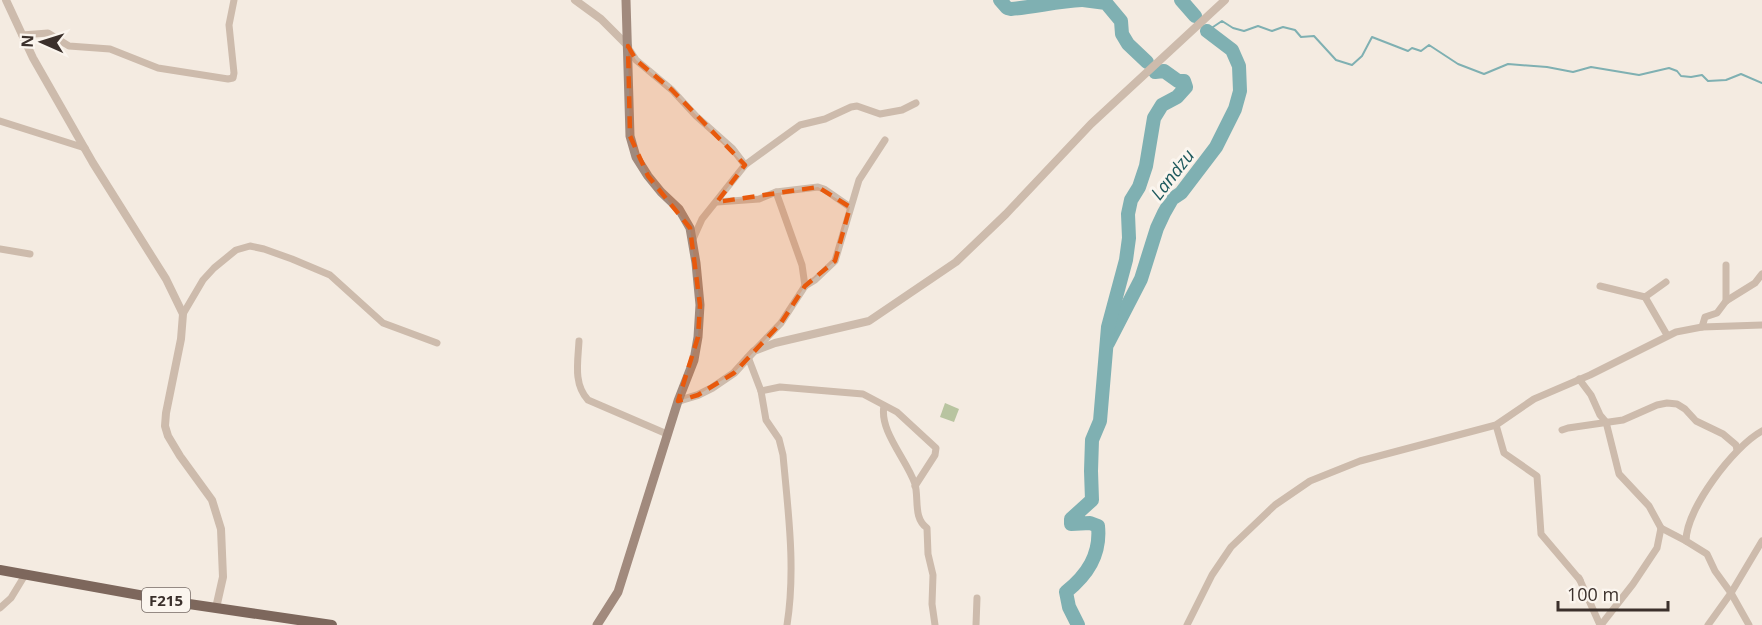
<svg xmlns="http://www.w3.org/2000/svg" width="1762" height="625" font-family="'Open Sans',sans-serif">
<rect width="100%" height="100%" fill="#f4ebe1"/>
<polygon fill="#b8c4a0" points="945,403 959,409 954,422 940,417"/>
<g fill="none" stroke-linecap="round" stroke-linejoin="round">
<polyline stroke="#7fb0b2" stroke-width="2" points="1207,31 1222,21 1233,28 1244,31 1258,26 1272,31 1283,27 1295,30 1301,37 1314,36 1336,60 1352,65 1362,56 1372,37 1408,51 1412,48 1421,51 1429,45 1458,64 1484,74 1508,64 1547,67 1573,72 1591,67 1639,75 1669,68 1677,71 1681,76 1691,77 1702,75 1708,81 1726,80 1741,74 1762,83"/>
<g stroke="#7fb0b2" stroke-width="14">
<path d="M1000 0 1007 8 1011 9C1035 7 1058 1 1082 0"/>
<polyline points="1083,0 1106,3 1121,21 1122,34 1128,44 1147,62"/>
<polyline points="1181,0 1195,16"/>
<polyline points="1108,343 1141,279 1157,228 1164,213 1172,199 1181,193 1216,147 1235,109 1240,91 1239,66 1232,50 1207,31"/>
<path d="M1078 625 1069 607 1066 592C1087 575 1101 555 1098 526L1090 523 1071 524V519L1092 500 1091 471 1092 440 1100 421 1108 327 1126 260 1129 238 1128 214 1131 200 1139 187 1146 166 1154 118 1162 105 1177 97 1186 87 1184 81H1178L1164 71 1155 72"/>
</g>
<g stroke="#cdbbac" stroke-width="7">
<polyline points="22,35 48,33 69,46 110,49 158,68 228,79 233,78 234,73 229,25 234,0"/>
<polyline points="629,49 636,60 672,90 696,116 732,148 745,165"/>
<polyline points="0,121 85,148"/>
<polyline points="776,192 802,265 805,286"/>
<polyline points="717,202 759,199 776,192 818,187 824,189 850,207"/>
<polyline points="693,239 702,219 745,165 800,125 825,119 851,107 857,106 880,114 902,110 916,103"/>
<polyline points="0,249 30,254"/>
<polyline points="1600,286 1645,297 1667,335"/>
<polyline points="1645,297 1666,282"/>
<polyline points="1726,301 1726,265"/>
<polyline points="183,314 203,280 214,268 236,250 250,246 264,249 292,259 330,275 383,323 437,343"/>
<polyline points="1702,327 1705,317 1717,313 1726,301 1755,283 1762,274"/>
<path d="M579 341C578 361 573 384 588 400L667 434"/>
<polyline points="756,349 781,323 805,286 815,280 835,261 859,180 885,140"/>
<polyline points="748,357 761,391 780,387 863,394 897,412 936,448 935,455 915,486"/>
<polyline points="1579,379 1591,395 1600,415 1606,422 1619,474 1649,506 1661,528 1657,548 1633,584 1601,625"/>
<path d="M761 391 766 420 779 439 783 455C788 511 796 568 787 625"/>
<path d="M884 406C879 431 907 460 915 484 919 499 913 518 927 528L928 554 933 575 932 604 935 625"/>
<polyline points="1496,425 1504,453 1537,476 1541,534 1580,580"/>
<polyline points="1562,430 1568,428 1623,420 1657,405 1667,403 1677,404 1685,409 1696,421 1723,434 1736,445 1737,450"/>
<polyline points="1661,528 1686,541"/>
<polyline points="1579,578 1600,625"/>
<polyline points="0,608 11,598 25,575"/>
<polyline points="976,625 977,598"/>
<polyline points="1187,625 1212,575 1231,547 1275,505 1310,481 1360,461 1496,425 1534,399 1590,375 1676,332 1702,327 1762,325"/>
<polyline points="1708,625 1731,593 1762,541"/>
<path d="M1749 625 1731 593 1715 571 1707 554 1686 541C1686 509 1734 446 1762 431"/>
</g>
<g stroke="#cdbbac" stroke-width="8">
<polyline points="6,0 33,58 93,163 166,279 183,314 181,339 166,413 165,426 168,436 180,456 212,500 221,529 223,577 216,608"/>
<polyline points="575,0 601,19 628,46"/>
<polyline points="678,401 698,395 712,388 734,373 754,351 775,343 869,321 956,262 1006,214 1091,124 1225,0"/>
</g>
<polyline stroke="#a18a7d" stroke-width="9" points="597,625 618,592 678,401 694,360 698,337 700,305 696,263 690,228 679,209 661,192 648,176 636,157 630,136 626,0"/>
<polyline stroke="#7d675c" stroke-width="10" points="0,570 189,604 332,625"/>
</g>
<path fill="#e8590c" fill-opacity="0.2" stroke="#e8590c" stroke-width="4.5" stroke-dasharray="12 8" stroke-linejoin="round" d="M628 46 636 60 672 90 745 165 717 202 818 187 850 207 835 261 805 286 781 323 734 373 698 395 678 401 698 337 700 305 690 228 648 176 630 136Z"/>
<g text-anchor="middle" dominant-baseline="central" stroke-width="6" stroke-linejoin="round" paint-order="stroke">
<rect fill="#fbf5ee" stroke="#756b66" stroke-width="1.5" x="142" y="588" width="48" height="24" rx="4.5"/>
<g font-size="15" font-weight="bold" fill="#3b302b">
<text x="166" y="600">F215</text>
</g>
<g font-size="18" font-style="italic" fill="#1f5a5e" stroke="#fbf5ee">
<text transform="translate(1172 174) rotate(-52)">Landzu</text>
</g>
</g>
<g transform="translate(42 42) rotate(273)" stroke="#fbf5ee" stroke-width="4.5" paint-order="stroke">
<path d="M0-4.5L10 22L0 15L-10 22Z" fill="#3b302b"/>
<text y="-9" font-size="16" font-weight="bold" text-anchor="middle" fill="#3b302b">N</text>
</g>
<path d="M1558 601v9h110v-9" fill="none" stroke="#3b302b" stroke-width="3"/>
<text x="1567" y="601" font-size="18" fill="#3b302b" stroke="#fbf5ee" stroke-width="4.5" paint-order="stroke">100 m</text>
</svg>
